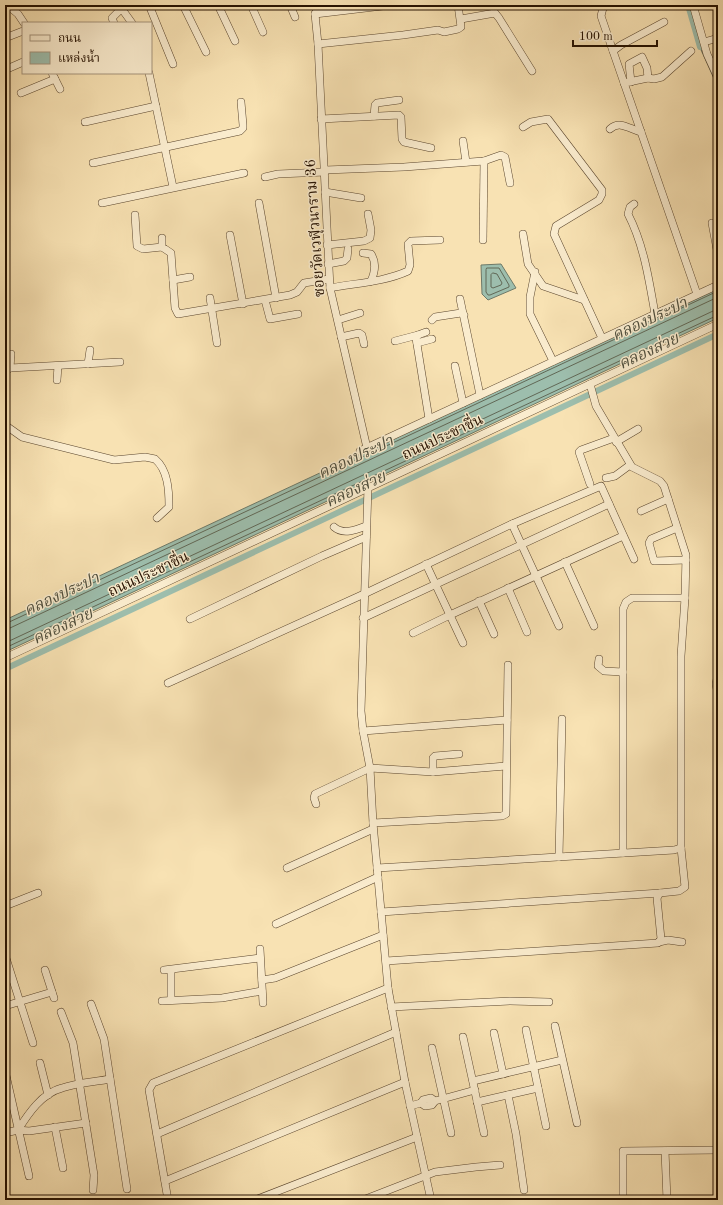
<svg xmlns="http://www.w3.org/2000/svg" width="723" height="1205" font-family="'Old Standard TT','Noto Serif Thai',serif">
<rect width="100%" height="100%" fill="#f8e2b3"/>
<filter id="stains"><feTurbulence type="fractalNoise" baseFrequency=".005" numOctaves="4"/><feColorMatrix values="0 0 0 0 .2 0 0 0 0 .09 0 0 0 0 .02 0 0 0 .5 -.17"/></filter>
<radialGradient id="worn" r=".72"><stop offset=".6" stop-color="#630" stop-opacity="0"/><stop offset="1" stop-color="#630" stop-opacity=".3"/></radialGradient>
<g fill="#9dbead" stroke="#6d7968">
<polygon points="501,264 516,288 488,300 482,294 481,265"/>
<polygon points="718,287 718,318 5,652 5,620"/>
</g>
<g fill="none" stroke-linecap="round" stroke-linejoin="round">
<g stroke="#616856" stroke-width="1">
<polygon points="487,268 499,268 509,285 509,287 490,295 488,295 486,292 486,270"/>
<polygon points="493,273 497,274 502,283 501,285 493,288 491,287 491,275"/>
<polyline points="5,624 718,291"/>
<polyline points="5,629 10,628 718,297"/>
<polyline points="5,643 713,311 718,310"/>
<polyline points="5,648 718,315"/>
</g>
<polyline stroke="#6d7968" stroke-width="1.5" points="700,47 718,87"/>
<g stroke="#9dbead" stroke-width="6">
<polyline points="688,5 700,47"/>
<polyline points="5,669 718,334"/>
</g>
<g stroke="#5a452d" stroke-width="8">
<g id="minor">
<polyline points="7,5 18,14 24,23"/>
<polyline points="119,5 132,23"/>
<polyline points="149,5 173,64"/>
<polyline points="183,5 206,52"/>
<polyline points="218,5 235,41"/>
<polyline points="251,5 263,32"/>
<polyline points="290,5 295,17"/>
<polyline points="320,5 315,14 318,44 330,288 367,448"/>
<polyline points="607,5 603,8 601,16 613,51"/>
<polyline points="693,5 707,54 718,78"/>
<polyline points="315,14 391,5"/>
<polyline points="461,19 495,13 499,18 532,71"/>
<polyline points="664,22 621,45 613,51 697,294"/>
<polyline points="114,23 112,18 121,9"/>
<polyline points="5,38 23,31"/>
<polyline points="704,42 718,38"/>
<polyline points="318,44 403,35 438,30 444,32 458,29 461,27 458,5"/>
<polyline points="7,69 23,62"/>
<polyline points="52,73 60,89"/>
<polyline points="149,73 173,187"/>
<polyline points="631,82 629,64 642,57 647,68 648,78"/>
<polyline points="624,83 648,78 654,79 662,77 691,51"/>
<polyline points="21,93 55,79"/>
<polyline points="374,116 375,105 377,103 399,100"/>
<polyline points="321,119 399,115 401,117 402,139 404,142 431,148"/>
<polyline points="85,122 156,106"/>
<polyline points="523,127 531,122 548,119 602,190 602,194 599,200 556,226 554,234 602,338"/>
<path d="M610 129C620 120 629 129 641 132"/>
<polyline points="463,141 466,162"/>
<polyline points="93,163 240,131 243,128 243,125 241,102"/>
<polyline points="325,170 404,167 484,161 501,155 505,157 510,183"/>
<polyline points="265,177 278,174 325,172"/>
<polyline points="325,192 361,198"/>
<polyline points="102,203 244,173"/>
<polyline points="259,203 276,298"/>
<path d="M634 204 630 207 628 214C644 245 649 280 655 314"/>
<polyline points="135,215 137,246 143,249 162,247"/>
<polyline points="712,223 718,255"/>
<polyline points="523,234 528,264 543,286 584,300"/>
<polyline points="230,235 243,304"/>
<polyline points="162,238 162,247 171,253 175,308 178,314 290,295 297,292 304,283 329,279"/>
<polyline points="483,240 484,161"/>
<polyline points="327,245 364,241 370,238 371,230 368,214"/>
<path d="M363 253 371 254C377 263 375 272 371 281"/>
<polyline points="328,264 344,261 347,258 348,249"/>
<polyline points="535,272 530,297 530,314 553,361"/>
<polyline points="173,280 190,277"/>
<path d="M330 288C356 283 384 282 408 271L410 265 408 244 411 241 440 240"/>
<polyline points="210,298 217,343"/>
<polyline points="460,299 480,395"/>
<polyline points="265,300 270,319 298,314"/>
<polyline points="338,320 360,313"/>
<polyline points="432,320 435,317 461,313 464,315"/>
<polyline points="426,332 418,335 416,338 429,419"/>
<polyline points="341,337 359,333 362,335 364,344"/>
<polyline points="395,341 418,335"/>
<polyline points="417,343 432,339"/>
<polyline points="88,364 90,350"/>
<polyline points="455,366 463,403"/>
<polyline points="10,368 11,354"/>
<polyline points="5,371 10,368 120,362"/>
<polyline points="57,380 58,366"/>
<polyline points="5,388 6,420 5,422"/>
<path d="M5 425 22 437 114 460 145 457 155 459C168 470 169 490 169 507L157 518"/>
<polyline points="616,442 638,429"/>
<polyline points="360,451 718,285"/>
<polyline points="606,478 615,476 630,465"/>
<polyline points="590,484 579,452 581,450 614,438"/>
<polyline points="368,487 361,711 363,731 370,768 373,823 388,988 405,1082 431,1200"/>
<polyline points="641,511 668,499"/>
<polyline points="512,524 559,626"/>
<path d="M334 527C343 535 356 530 366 526"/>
<polyline points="677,528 651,539 649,543 654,561 686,560"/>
<polyline points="565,562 594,626"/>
<polyline points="426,564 463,643"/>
<polyline points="508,588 527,632"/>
<polyline points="479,601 494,634"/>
<polyline points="363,618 609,504"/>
<polyline points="190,619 322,556 366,537"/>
<polyline points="413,633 450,615 623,536"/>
<polyline points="718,646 718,662"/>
<polyline points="5,658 718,324"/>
<polyline points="599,659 598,666 604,671 623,672"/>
<polyline points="718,674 716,684 718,695"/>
<polyline points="168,683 364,594 512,524 601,486 634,559"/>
<polyline points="363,731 507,720"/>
<polyline points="433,772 433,758 435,756 459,754"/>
<polyline points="316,804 314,798 315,794 370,768 433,772 506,766"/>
<polyline points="373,823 502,816 506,814 508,665"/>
<polyline points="623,853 623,609 626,602 632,598 685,598"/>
<polyline points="559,857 562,719"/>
<polyline points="287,868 373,829"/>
<polyline points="377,868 674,850 681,848"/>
<polyline points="5,906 38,893"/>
<polyline points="381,912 660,893"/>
<polyline points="276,924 378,877"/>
<polyline points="659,942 668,940 682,942"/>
<polyline points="260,949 263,1003"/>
<polyline points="5,955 33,1043"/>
<polyline points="386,961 658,943 661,939 657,898 660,893 679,891 685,887 681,848 681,656 685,598 686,555 664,486 660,481 632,467 596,406 590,384"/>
<polyline points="45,970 54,998"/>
<polyline points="164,970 260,958"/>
<polyline points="171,970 171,1000"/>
<polyline points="262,980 275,978 383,935"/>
<polyline points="162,1001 222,998 262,991"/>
<polyline points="91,1004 104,1039 127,1189"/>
<polyline points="5,1006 52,992"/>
<polyline points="391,1007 510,1001 549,1002"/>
<polyline points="61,1012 73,1043 94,1175 93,1190"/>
<polyline points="555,1026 577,1123"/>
<polyline points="526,1030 546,1126"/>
<polyline points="494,1033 503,1074"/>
<polyline points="463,1037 484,1133"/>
<polyline points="432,1048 451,1133"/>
<polyline points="40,1063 48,1095"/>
<polyline points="5,1071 29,1176"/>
<polyline points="473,1081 562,1060"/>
<polyline points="508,1095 516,1134 524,1190"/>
<polyline points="477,1102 538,1088"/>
<polyline points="421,1103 425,1106 432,1105 435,1101 475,1090"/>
<polyline points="410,1106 421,1103 423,1100 431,1098 435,1101"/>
<polyline points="55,1127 63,1168"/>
<path d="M18 1130C28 1114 42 1093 62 1088 77 1083 94 1082 110 1079"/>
<polyline points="5,1133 18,1130 29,1131 86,1123"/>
<polyline points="157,1134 396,1032"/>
<polyline points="665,1151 667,1200"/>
<polyline points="165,1181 405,1082"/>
<polyline points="168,1200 149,1090 153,1083 388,988"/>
<polyline points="255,1200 417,1137"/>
<polyline points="363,1200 435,1172 476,1167 500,1165"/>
<polyline points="623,1200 623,1151 718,1150"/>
</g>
</g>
<use href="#minor" stroke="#faecce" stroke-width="7"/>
</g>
<g text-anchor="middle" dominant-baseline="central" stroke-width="3" stroke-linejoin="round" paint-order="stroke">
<g font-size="15" fill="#251100" stroke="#faecce">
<text transform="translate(316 228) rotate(-94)">ซอยวัดเวฬุวนาราม 36</text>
<text transform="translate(443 438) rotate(-25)">ถนนประชาชื่น</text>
<text transform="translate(149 575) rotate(-25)">ถนนประชาชื่น</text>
</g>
<g font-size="16" font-style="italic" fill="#4f4e3d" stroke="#faecce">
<text transform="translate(650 320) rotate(-25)">คลองประปา</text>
<text transform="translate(649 352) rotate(-25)">คลองส่วย</text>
<text transform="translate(356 458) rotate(-25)">คลองประปา</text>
<text transform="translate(356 490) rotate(-25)">คลองส่วย</text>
<text transform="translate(62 595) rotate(-25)">คลองประปา</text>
<text transform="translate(63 627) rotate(-25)">คลองส่วย</text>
</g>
</g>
<rect width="723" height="1205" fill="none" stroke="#f8e2b3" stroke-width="20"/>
<rect x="6" y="6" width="711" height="1193" fill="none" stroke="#251100" stroke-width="2"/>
<rect x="10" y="10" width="703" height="1185" fill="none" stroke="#251100"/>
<rect x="22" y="22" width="130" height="52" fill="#faecce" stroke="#a5947c"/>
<rect x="30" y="35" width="20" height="6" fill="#faecce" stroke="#a5947c"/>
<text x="58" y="42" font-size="12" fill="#251100">ถนน</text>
<rect x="30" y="52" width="20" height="12" fill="#9dbead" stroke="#a5947c"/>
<text x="58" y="62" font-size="12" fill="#251100">แหล่งน้ำ</text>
<path d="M573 40v6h84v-6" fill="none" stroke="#251100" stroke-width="2"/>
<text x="579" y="40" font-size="12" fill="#251100" stroke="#faecce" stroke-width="3" paint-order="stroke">100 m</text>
<rect width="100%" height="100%" filter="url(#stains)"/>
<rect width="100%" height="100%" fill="url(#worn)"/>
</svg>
